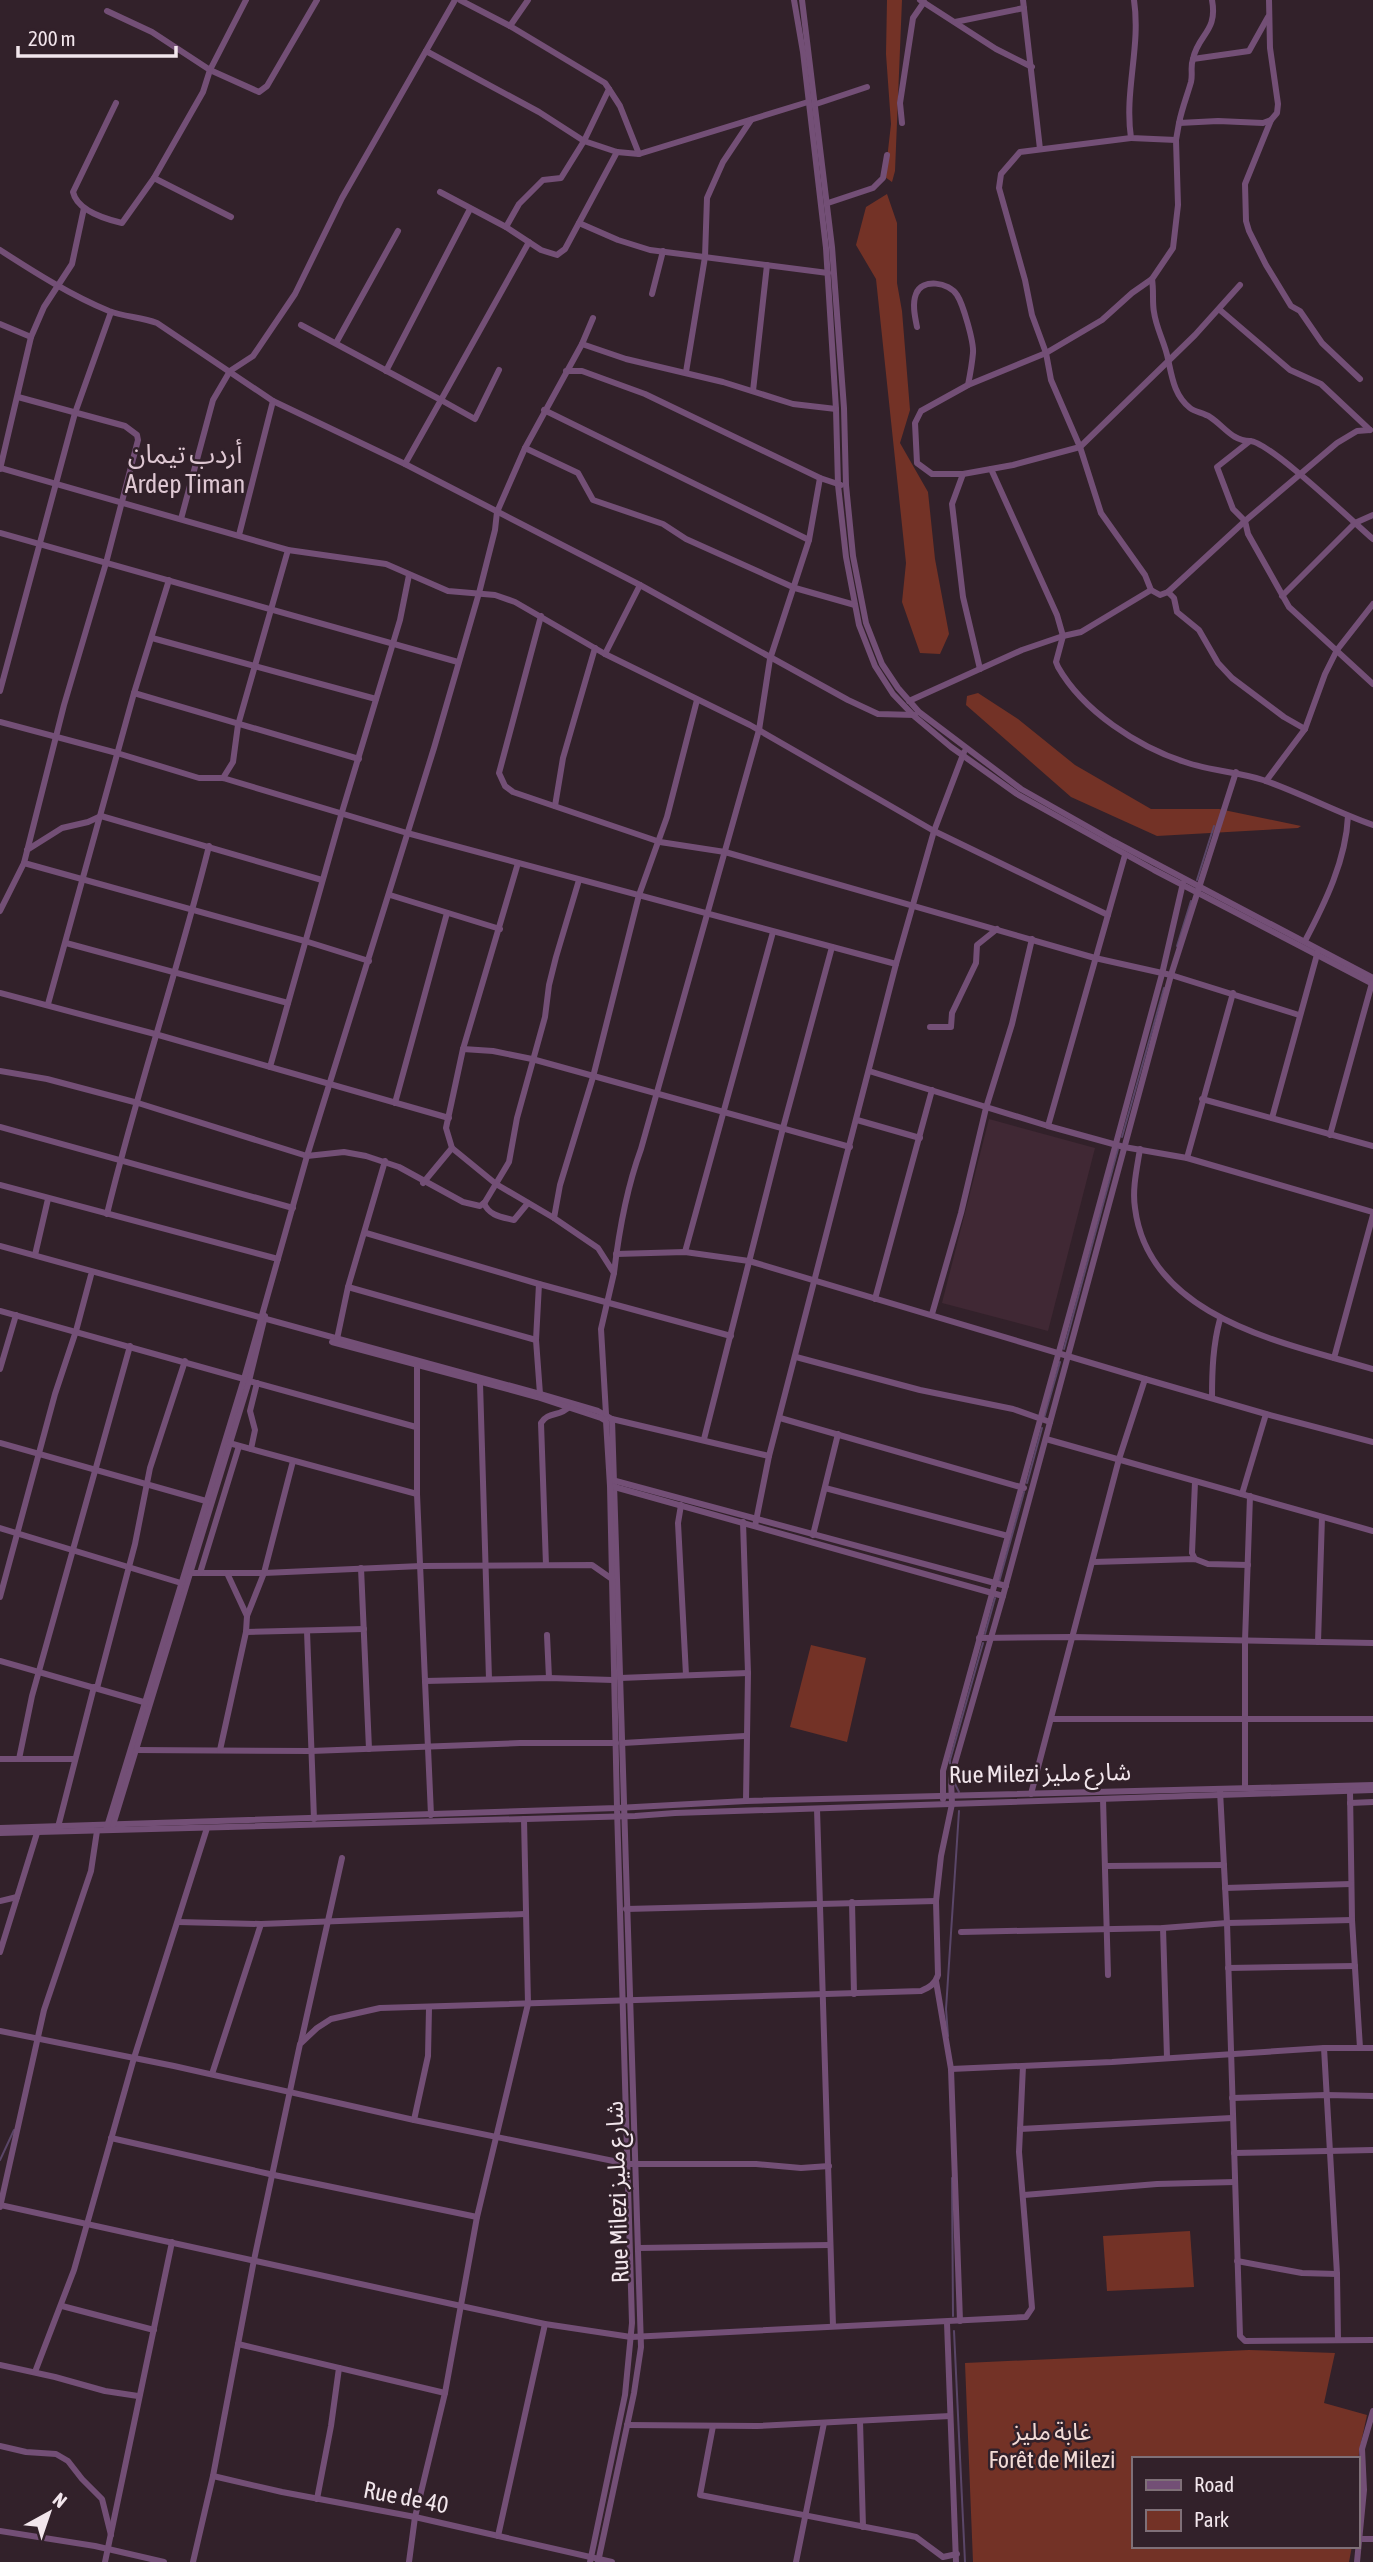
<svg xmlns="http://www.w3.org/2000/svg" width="1373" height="2562" font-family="'Asap Condensed','Noto Sans Arabic',sans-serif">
<rect width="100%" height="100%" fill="#32212a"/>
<polygon fill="#402834" points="989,1119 1095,1148 1048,1331 942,1303"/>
<g fill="#733226">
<polygon points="887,0 902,0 895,171 892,182 885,177 891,124 886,54"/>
<polygon points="887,194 897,223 897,283 902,311 910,410 900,443 928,492 935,559 949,634 940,654 920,653 902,602 906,563 876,279 856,245 866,207"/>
<polygon points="978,693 1018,719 1075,765 1151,809 1219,809 1301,826 1298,828 1157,836 1071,797 966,705 967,696"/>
<polygon points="811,1645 866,1658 847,1742 790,1727"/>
<polygon points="1190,2231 1194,2287 1107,2291 1103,2236"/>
<polygon points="1249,2350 1335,2353 1324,2403 1367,2415 1359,2452 1357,2489 1357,2459 1133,2459 1133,2546 1352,2546 1349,2562 973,2562 965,2363"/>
</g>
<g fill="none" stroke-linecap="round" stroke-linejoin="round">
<g stroke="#5a4668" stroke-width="2">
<polyline points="1197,880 1214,826"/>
<polyline points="1177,946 1191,901"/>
<polyline points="1122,1137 1164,988"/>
<polyline points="1064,1349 1118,1149"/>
<polyline points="1044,1418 1060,1362"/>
<polyline points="1027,1483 1042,1428"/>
<polyline points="999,1582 1024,1492"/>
<polyline points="985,1634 995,1598"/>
<polyline points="950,1770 950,1760 983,1643"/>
<polyline points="954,1782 959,1792"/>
<polyline points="948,2036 946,2009 959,1811"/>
<polyline points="0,2160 14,2130"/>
<polyline points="952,2178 953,2316"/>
<polyline points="954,2331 965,2562"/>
</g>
<g stroke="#734f76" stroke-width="6">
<polyline points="460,0 510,26 605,83 609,89 584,141 617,152 639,154 808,102"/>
<polyline points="794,0 803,52 826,248 836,409 838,485 846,557 859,625 875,666 893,694 914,716 951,747 1017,794 1154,870 1373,984"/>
<polyline points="802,0 832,247 844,408 846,485 853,556 866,623 882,664 898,688 919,712 1021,789 1113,841 1373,978"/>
<polyline points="920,0 996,49 1032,67"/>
<polyline points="1023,0 1040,149"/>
<path d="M1134 0C1141 47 1124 91 1131 138L1176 140"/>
<polyline points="1269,0 1270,48 1278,104 1277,113 1271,120 1245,184 1246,221 1249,231 1266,265 1291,306 1300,311 1322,343 1360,379"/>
<polyline points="107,11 152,32 210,70 259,92 267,86 317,0"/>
<path d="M1268 17 1249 51 1193 59C1190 67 1193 74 1191 82 1187 96 1182 108 1179 123L1218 121 1263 123 1271 120"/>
<polyline points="955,22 1024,8"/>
<polyline points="510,26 528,0"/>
<polyline points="426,51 539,112 584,141 561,178 543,180 519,204 506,227"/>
<path d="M1193 59C1198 34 1218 32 1212 0"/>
<polyline points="609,89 620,106 639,154"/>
<path d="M116 103 73 192C77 210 105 219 122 223L154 178 203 92 210 70 246 0"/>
<polyline points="816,104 867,87"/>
<polyline points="902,123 900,103 913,18 924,2"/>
<polyline points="1179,123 1176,140 1178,205 1173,248 1152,279 1132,293 1102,320 1046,353 968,385 921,411 915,423 917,463 932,474 963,474 1013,465 1080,447 1195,335 1240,285"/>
<polyline points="1131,138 1020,152 1001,174 999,188 1025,280 1032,315 1046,353 1051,380 1080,447 1101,513 1145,575 1151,590"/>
<polyline points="154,178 231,217"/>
<polyline points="440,192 506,227 541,250 557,255 565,249 617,152"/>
<polyline points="828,203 873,188 883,178 887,155"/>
<polyline points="579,223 618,240 650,250 828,273"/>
<path d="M0 250C34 272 72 296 109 311 125 317 141 317 157 323L273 401 405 464 640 585 848 700 878 714 915 715"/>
<path d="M1152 279C1154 292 1152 302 1154 312 1156 328 1165 343 1168 359 1172 377 1174 395 1190 408 1195 412 1204 413 1210 417 1224 426 1232 441 1250 441L1217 467 1233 509 1245 521 1248 534 1289 607 1373 684"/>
<polyline points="652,294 663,251"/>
<polyline points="1220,310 1290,370 1321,384 1370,430"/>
<polyline points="0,324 31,337"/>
<polyline points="301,325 441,400 405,464"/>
<path d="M917 327C915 317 912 304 916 294 922 278 949 282 957 295 963 304 974 342 973 353 972 364 970 375 968 385"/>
<polyline points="336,343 398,231"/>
<polyline points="582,344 626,359 723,382 793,404 836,409"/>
<polyline points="499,370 475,419 441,400 529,242"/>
<polyline points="386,371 470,209"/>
<polyline points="566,371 582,371 645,394 820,478 841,485"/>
<polyline points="686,372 705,257 707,198 723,162 751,120"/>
<polyline points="753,391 767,265"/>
<polyline points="544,410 809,540"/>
<path d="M1250 441C1270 442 1353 522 1373 539"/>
<polyline points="525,448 578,473 593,500 663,524 686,539 795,588 855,605"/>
<polyline points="0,468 288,550 386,564 448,591 495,595 515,602 605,654 750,725 934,831 1108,915"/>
<polyline points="0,469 31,337 44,307 72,264 84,208"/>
<path d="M991 469 1057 615 1063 636 1056 662 1058 667C1083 711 1138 747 1185 762 1210 771 1238 772 1263 780 1301 793 1336 812 1373 825"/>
<polyline points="963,474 952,504 963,597 980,669"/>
<polyline points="181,519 213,400 230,371 253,356 295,294 342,198 455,0"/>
<polyline points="0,533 458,662"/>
<polyline points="239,535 273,401"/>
<polyline points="1168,592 1174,598 1177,612 1199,630 1218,663 1232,678 1284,717 1305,729"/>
<polyline points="1282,596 1355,523 1373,515"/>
<polyline points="541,616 499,773 505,786 513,792 660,842 725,852 1095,958 1171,975 1299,1015"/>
<polyline points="152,638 376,699"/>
<polyline points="605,654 640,585"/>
<polyline points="0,691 75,413 111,312"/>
<polyline points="134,693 359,759"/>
<polyline points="909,701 1022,650 1063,636 1081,632 1151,590 1160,595 1168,592 1245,521 1337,443 1357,431 1370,430"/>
<polyline points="0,722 117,753 199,778 223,778 407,833 896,964"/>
<polyline points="223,778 233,762 238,725 288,550"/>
<polyline points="1266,781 1305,729 1325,674 1337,650 1373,604"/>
<polyline points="555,806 563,758 595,648"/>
<polyline points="27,850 62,828 88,822 101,816 322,880"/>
<polyline points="24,863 305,941 369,961"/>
<polyline points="390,895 500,929"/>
<polyline points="0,911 24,863 64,705 106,563 138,440 137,435 125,426 18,397"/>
<path d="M1305 941C1325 903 1346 860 1348 816"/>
<polyline points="66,943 288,1003"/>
<polyline points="0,993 155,1034 449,1118"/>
<polyline points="48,1004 134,693 169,580"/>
<polyline points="930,1027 951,1027 952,1013 976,963 977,945 997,929"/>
<polyline points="463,1049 493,1051 532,1059 850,1147"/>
<polyline points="270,1067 342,812 400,620 409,575"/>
<polyline points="0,1071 47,1079 138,1103 307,1156 344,1152 366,1156 399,1167 463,1202 480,1206 485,1202 509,1162 517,1118 545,1017 549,985 556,957 579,880"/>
<polyline points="869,1071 1048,1126 1125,855"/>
<polyline points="1202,1099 1373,1146"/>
<polyline points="395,1103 447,913"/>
<polyline points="1272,1118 1318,951"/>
<polyline points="857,1120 920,1138"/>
<polyline points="1048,1126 1124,1147 1187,1158 1373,1212"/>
<polyline points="0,1127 293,1208"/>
<polyline points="1330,1135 1372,983"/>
<polyline points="452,1148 496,1184 554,1218"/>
<path d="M1140 1149C1137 1168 1132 1189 1135 1208 1147 1305 1255 1336 1334 1358"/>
<polyline points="1187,1158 1233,993"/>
<polyline points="423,1183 452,1148 446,1128 463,1049 518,863"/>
<polyline points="0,1185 278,1259"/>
<path d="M484 1203C489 1216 502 1217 514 1220L528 1203"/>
<path d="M107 1214C137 1090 178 970 209 846"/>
<polyline points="1373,1215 1334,1358 1373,1369"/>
<polyline points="366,1233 539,1284 731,1336"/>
<polyline points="0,1246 540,1394 598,1411 612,1419 641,2347 634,2393 598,2562"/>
<polyline points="685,1252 773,932"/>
<polyline points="616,1254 685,1252 749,1261 1145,1379"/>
<polyline points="35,1255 48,1199"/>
<path d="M614 1273C619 1230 626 1190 641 1149L759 730 770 659 809 540 820 478"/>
<polyline points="539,1284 536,1340 540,1394"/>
<polyline points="348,1287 536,1340"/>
<polyline points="875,1299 932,1090"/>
<polyline points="0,1311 244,1379"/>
<polyline points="932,1314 961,1213 986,1108 1012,1024 1032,939"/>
<polyline points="337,1339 348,1287 385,1161"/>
<polyline points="796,1357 920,1390 1013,1409 1050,1422"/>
<polyline points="417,1366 417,1494 425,1681 549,1678 613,1680"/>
<polyline points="0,1369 16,1315"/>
<polyline points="249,1381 416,1427"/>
<polyline points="480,1383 489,1679"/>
<path d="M1212 1398C1212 1370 1213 1345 1220 1319"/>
<polyline points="606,1414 601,1329 614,1273 598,1248 554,1218 560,1185 593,1077 639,895 667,817 697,700"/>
<polyline points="780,1418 1024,1488"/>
<polyline points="612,1419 769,1456"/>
<polyline points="704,1439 783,1128 832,947"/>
<polyline points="1046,1439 1373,1531"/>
<polyline points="0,1443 206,1501"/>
<polyline points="229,1443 417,1494"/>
<polyline points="251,1449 255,1430 250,1411 257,1383"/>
<polyline points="612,1480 1006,1586"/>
<polyline points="611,1486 1003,1596"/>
<polyline points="825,1488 1008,1536"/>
<polyline points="1242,1494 1266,1414"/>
<polyline points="681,1505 678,1523 686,1675"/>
<polyline points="743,1522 748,1673 746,1801"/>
<polyline points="755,1526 769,1456 896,964 934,831 964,752"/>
<polyline points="0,1528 181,1583"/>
<polyline points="813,1535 838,1434"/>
<polyline points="1195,1559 1192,1553 1195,1482"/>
<polyline points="1093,1562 1195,1559 1208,1564 1248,1565"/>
<path d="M546 1565 541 1423C548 1411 560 1417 569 1407"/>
<polyline points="361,1568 369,1749"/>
<polyline points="190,1573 264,1573 421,1566 592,1565 612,1579"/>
<polyline points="200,1573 239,1446"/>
<polyline points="227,1573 247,1616"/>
<polyline points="0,1597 55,1394 76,1331 91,1275"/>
<polyline points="307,1631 314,1819"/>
<polyline points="246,1632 364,1629"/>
<polyline points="547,1635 549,1678"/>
<polyline points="979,1638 1072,1637 1373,1643"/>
<polyline points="1318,1642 1322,1517"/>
<polyline points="0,1661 147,1703"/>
<polyline points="620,1678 748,1673"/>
<polyline points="425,1681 431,1815"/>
<polyline points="97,1688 135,1544 150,1468 185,1361"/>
<polyline points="1051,1719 1373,1719"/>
<polyline points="623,1743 745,1736"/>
<polyline points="135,1750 311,1751 520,1743 616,1743"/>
<polyline points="220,1750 246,1632 247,1616 264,1573 293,1461"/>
<polyline points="0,1759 74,1759"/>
<polyline points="19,1759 32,1696 130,1346"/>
<polyline points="1245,1788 1245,1641 1250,1496"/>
<polyline points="1220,1791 1227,1923 1240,2336 1245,2341 1373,2340"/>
<polyline points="1350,1791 1352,1920 1360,2048"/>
<polyline points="1031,1794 1119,1459 1145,1379 1266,1414 1373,1442"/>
<polyline points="943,1799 943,1771 1081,1272 1162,974 1183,883"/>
<polyline points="1103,1799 1108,1975"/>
<polyline points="1350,1803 1373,1802"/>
<polyline points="817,1809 833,2326"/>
<polyline points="58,1827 94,1687"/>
<polyline points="0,1828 617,1808 610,1486 606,1421 601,1418 537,1397 332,1342"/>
<polyline points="112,1828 249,1381 265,1316"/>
<polyline points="106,1830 244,1379 307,1156 434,748 479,593 495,530 497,512 525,448 582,344 593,318"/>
<polyline points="0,1833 635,1816 675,1813 1373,1790"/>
<polyline points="1107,1866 1224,1865"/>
<polyline points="1225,1888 1351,1884"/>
<polyline points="0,1901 17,1897"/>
<polyline points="852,1902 854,1994"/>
<polyline points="626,1909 936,1901"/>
<polyline points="178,1922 261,1924 525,1914"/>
<polyline points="1163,1928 1167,2057"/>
<polyline points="961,1932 1163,1928 1227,1923 1352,1920"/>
<polyline points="0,1952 37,1833"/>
<polyline points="1228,1968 1355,1966"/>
<polyline points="936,1981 951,2069 960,2321"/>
<polyline points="0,2031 174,2066 414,2120 628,2164 756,2164 801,2168 829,2166"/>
<polyline points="301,2042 342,1858"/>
<polyline points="1324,2048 1337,2274 1338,2340"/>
<polyline points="951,2069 1112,2062 1324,2048 1373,2048"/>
<polyline points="212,2074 261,1924"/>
<polyline points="1232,2098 1326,2095 1373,2096"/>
<polyline points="414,2120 428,2056 429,2008"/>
<polyline points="1020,2129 1232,2118"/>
<polyline points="111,2138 274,2175 477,2217"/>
<polyline points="1234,2153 1373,2150"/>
<polyline points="1024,2195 1157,2184 1235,2182"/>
<polyline points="0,2205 461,2306 545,2324 631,2337 1026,2317 1032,2308 1019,2152 1023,2066"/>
<polyline points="0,2207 44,2010 91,1871 97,1831"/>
<polyline points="639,2248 830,2245"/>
<polyline points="1237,2261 1302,2273 1337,2274"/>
<polyline points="62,2306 154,2330"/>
<polyline points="947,2323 956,2562"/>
<polyline points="238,2344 445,2393"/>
<polyline points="0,2365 55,2377 105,2391 138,2396"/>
<polyline points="35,2372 74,2270 134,2058 207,1828"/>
<polyline points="860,2421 863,2527"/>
<polyline points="627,2425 757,2426 950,2416"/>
<polyline points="713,2426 700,2495 907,2535 916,2537 943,2557 957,2554"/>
<polyline points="0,2446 26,2452 56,2454 68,2461 82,2479 102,2499 111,2535"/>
<polyline points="213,2476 282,2492 415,2517 612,2562"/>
<polyline points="317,2499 331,2426 339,2368"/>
<polyline points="0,2531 95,2546 164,2562"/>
<polyline points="498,2536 545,2324"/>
<polyline points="1361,2539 1373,2539"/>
<polyline points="105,2562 172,2242"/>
<path d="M193 2562 213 2476 254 2260 300 2044 317 2028 331 2019 380 2008 921 1991C930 1987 935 1984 938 1975L936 1901 941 1856 952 1804 951 1780 953 1770 1003 1596 1171 975 1236 772"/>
<polyline points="409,2562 415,2517 445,2393 477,2217 528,2004 524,1819"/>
<polyline points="590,2562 625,2395 632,2323 617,1808 746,1801 1373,1785"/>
<polyline points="796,2562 824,2423"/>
<polyline points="1357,2562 1364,2490 1362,2449 1373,2411"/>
</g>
</g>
<g text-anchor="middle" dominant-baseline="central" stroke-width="5" stroke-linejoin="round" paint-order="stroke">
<g font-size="24" fill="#f2e6ec" stroke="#32212a">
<text transform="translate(1040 1773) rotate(-1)">Rue Milezi شارع مليز</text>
<text transform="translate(617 2192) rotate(-92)">Rue Milezi شارع مليز</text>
<text transform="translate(406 2497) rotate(11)">Rue de 40</text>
</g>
<g font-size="24" fill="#f2dbd6" stroke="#32212a">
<text x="1052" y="2431">غابة مليز<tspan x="1052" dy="28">Forêt de Milezi</tspan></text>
</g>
<g font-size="26" fill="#dec7d2" stroke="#32212a">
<text x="185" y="454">أردب تيمان<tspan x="185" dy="30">Ardep Timan</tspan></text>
</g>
</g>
<rect x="1132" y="2457" width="228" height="91" fill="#32212a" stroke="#7f7078" stroke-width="2"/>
<rect x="1146" y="2480" width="35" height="10" fill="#734f76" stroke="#7f7078" stroke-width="2"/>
<text x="1194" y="2492" font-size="21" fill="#f2e6ec">Road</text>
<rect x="1146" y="2510" width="35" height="21" fill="#733226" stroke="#7f7078" stroke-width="2"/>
<text x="1194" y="2527" font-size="21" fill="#f2e6ec">Park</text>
<g transform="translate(49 2513) rotate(40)" stroke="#32212a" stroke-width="5" paint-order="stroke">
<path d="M0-5L12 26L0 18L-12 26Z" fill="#f2e6ec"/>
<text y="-10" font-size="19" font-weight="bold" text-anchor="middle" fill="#f2e6ec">N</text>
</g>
<path d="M18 46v10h158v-10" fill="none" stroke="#f2e6ec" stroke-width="3.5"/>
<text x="28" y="46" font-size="21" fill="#f2e6ec" stroke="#32212a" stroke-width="5" paint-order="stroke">200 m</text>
</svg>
